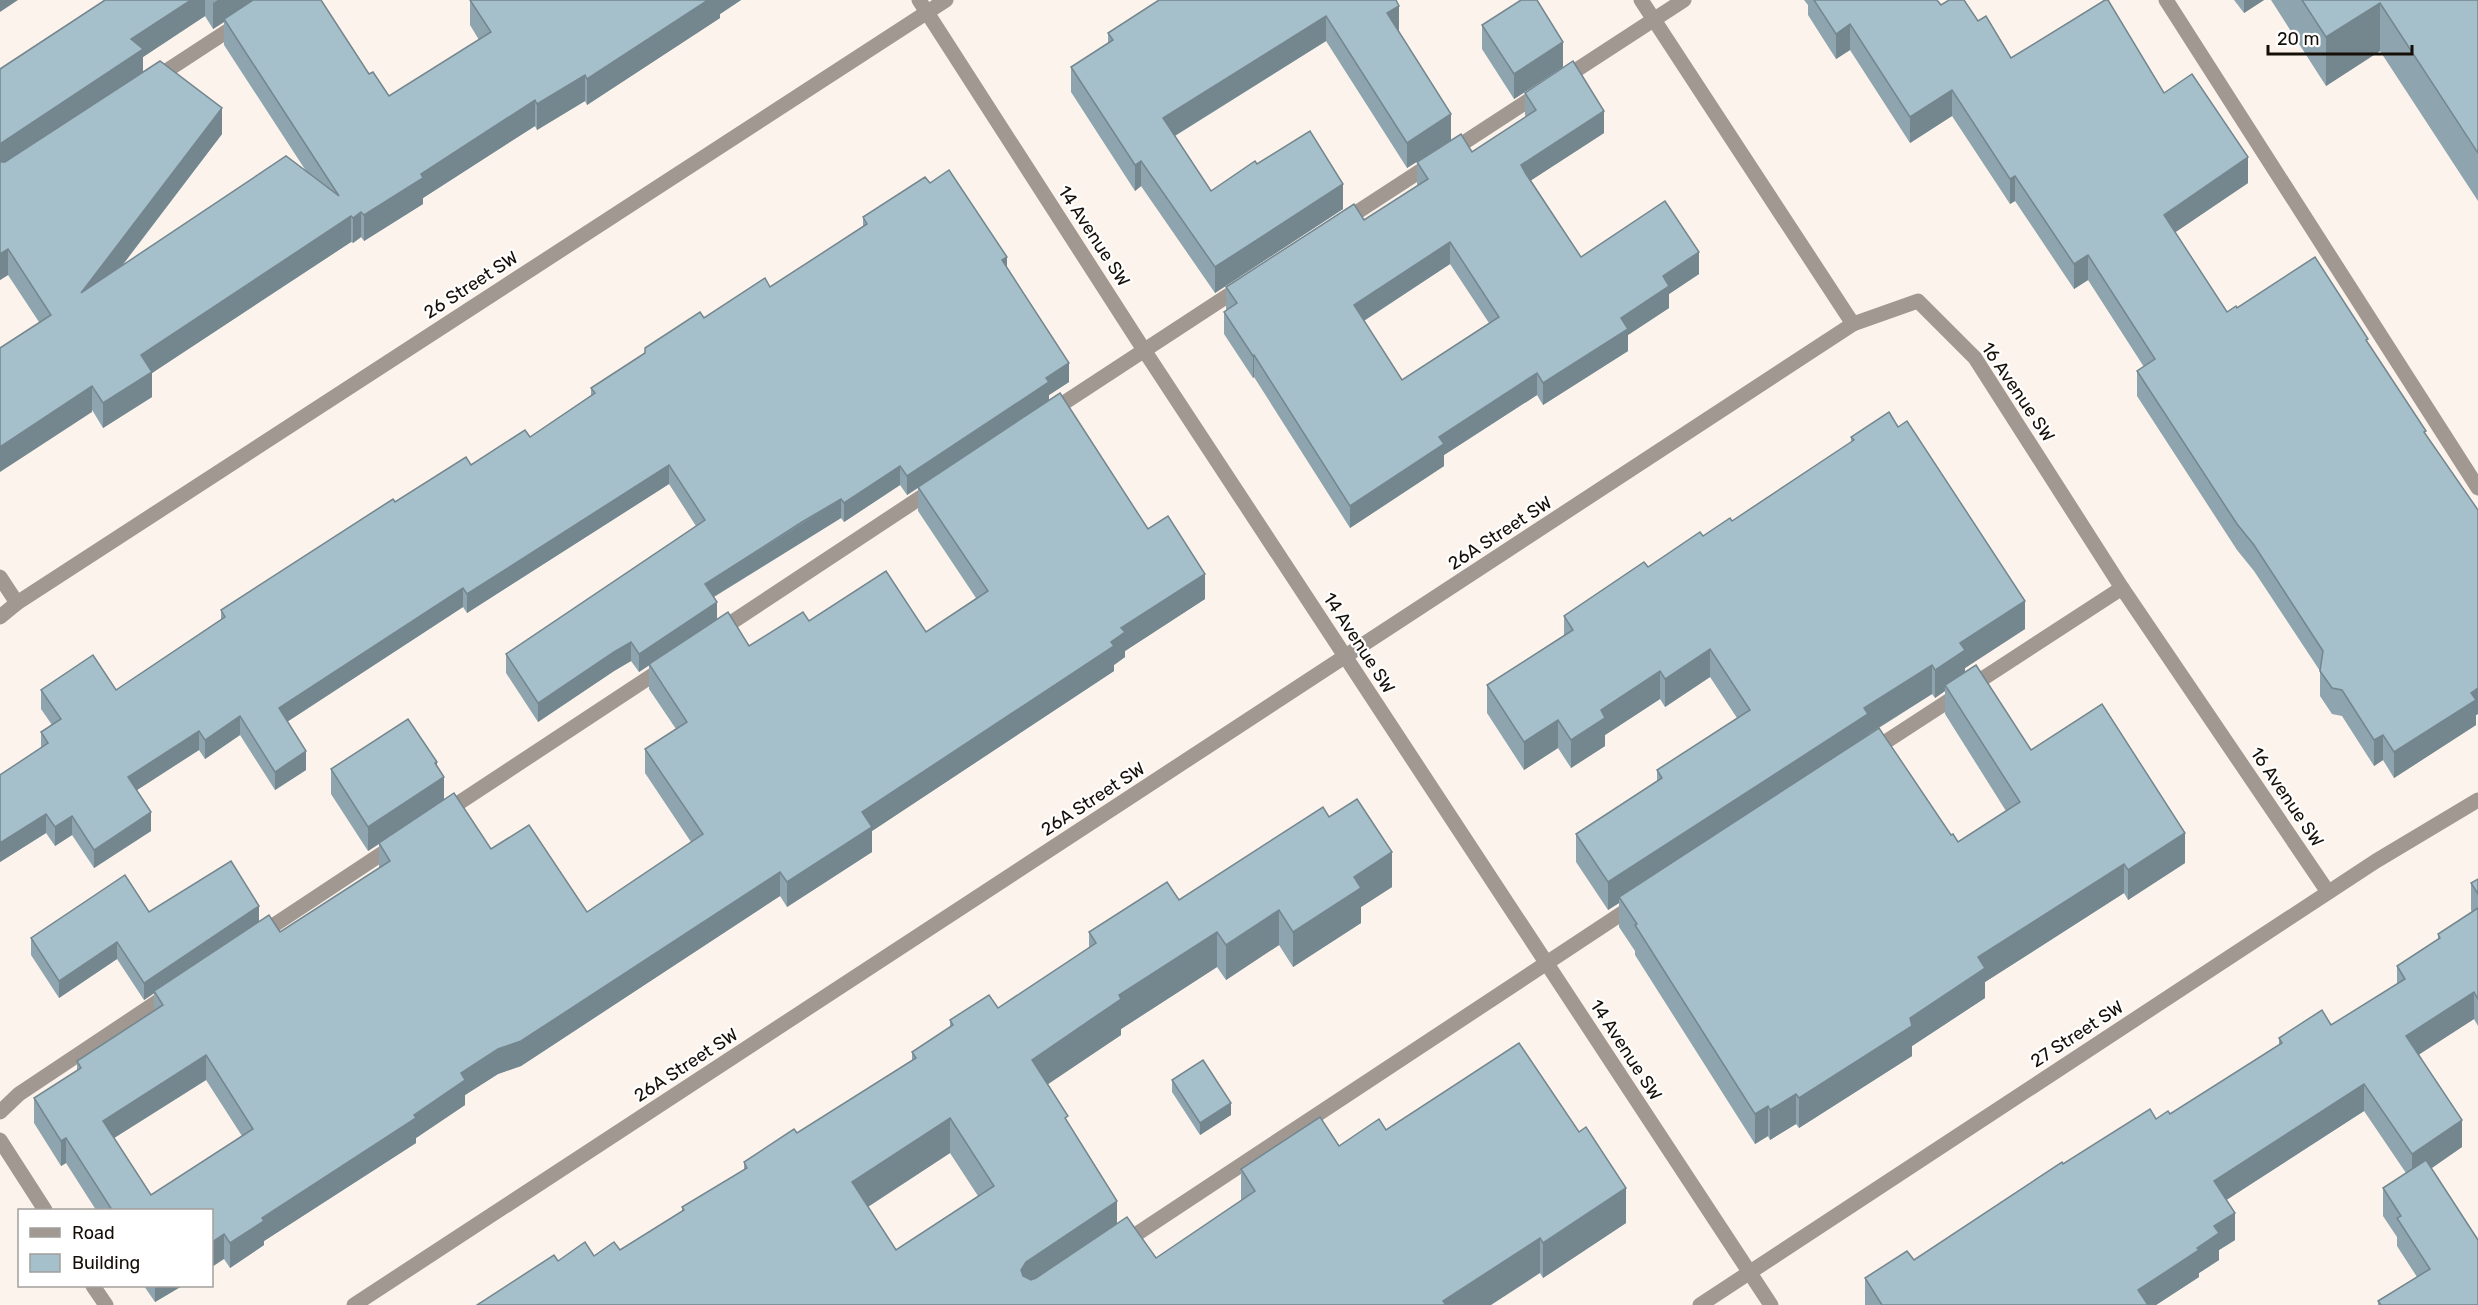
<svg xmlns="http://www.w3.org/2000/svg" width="2478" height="1305" font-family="Rubik,sans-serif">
<rect width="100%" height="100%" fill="#fcf4ec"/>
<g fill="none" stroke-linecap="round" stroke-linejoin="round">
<g stroke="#a19991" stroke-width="15">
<polyline points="2166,0 2478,488"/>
<polyline points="154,79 275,0"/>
<polyline points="1561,80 1684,0"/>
<polyline points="1342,222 1540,93"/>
<polyline points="1050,412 1241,287"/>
<polyline points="717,632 935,488"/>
<polyline points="1870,752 2122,588"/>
<polyline points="445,812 665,667"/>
<polyline points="259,935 395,845"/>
<polyline points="0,1112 19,1094 172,992"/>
<polyline points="0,1140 45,1210"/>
<polyline points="1123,1243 1636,904"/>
<polyline points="93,1286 106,1305"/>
</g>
<g stroke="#a19991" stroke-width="15">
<polyline points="919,0 1144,350 1771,1305"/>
<polyline points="1641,0 1853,324 1918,301 1975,358 2122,588 2328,892"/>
<polyline points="0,577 17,603"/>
<polyline points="354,1305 1853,324"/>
<polyline points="1700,1305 2376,861 2478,800"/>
</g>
<polyline stroke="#a19991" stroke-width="15" points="0,617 17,603 946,0"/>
</g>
<g fill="#8ea4af" fill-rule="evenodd">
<path d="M105 0H321L369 74 389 96 479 40 470 25V0H741L720 14V18L587 105 585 101 537 130 535 126 423 198V204L364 241 361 237 353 243 351 242 152 373V397L103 428 39 322 8 275 0 280V69ZM205 16 213 29 224 22V45L306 171 122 266 222 134 143 72V57Z"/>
<polygon points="1396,0 1399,31 1451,140 1407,168 1326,41 1175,136 1211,191 1257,164 1343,209 1215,293 1141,186 1135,191 1071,92 1071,67 1108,43 1108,33"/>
<polygon points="1804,0 1937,0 1941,5 1978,21 2011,58 2164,93 2248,183 2175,232 2227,312 2237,308 2368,343 2426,436 2478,510 2478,714 2476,715 2476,725 2394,778 2383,760 2374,766 2342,716 2332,714 2320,696 2320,671 2254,571 2237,550 2137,396 2137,371 2144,367 2088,280 2074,289 2015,201 2010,204 1952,116 1910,143 1850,50 1836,59 1808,15 1808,5"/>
<polygon points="2234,0 2264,0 2244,13"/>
<polygon points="2271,0 2478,0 2478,201 2380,51 2326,86"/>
<polygon points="1482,25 1563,67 1514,99 1482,49"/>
<path d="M1525 93 1604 133 1531 180 1581 257 1699 274 1669 294V308L1628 335V351L1543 405 1537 395 1444 455V466L1350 528 1254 377 1253 378 1224 334V312L1227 310 1226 309V287L1364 220 1418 186 1417 184V162L1472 152 1526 117 1525 115ZM1450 264 1489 323 1402 380 1364 321Z"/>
<path d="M930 183 1007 267 1069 382 1049 395V400L1148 529 1205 599 1125 651V657L1114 665V671L872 831V852L787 907 780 896 521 1066 498 1074 465 1095V1105L416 1138V1143L264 1241V1245L230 1268 224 1259 212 1210H96L66 1163 61 1166 34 1123V1098L77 1071V1061L154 1011V993L144 1000 117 959 59 998 31 955V938L149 912 259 922 280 932 379 868V844L368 851 331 794V769L437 766 444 800 491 849 587 912 691 842 645 773V749L676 729 649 689V665L639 672 631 661 614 671 538 722 506 673V654L696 526 669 484 467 613 463 607 287 722 306 770 275 790 240 735 205 759 199 750 136 790 151 831 94 868 72 835 55 846 46 833 0 862V775L41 748V732L52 725 41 709V690H116L221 619V610L395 502 530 437 591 396V388L704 318 770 287 863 227V217ZM900 485 907 495 918 488V511L976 598 926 632 809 621 749 646 717 619 714 597 841 518 844 522ZM206 1080 242 1136 151 1195 114 1138Z"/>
<path d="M1851 437 2025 629 1965 668V672L2031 750 2185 863 2128 900 2124 893 1985 982V998L1912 1046V1056L1799 1128 1796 1124 1770 1140 1768 1136 1755 1144 1635 955V951L1619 927V903L1608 910 1576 862V834L1657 781V770L1737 718 1710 677 1665 707 1660 699 1605 735V746L1571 768 1558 748 1524 770 1487 713V685L1564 635V616L1648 567 1732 521 1851 442ZM1945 691V714L2006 811 1958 842 1951 835 1868 735 1932 694 1935 698Z"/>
<path d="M1329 817 1392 887 1361 907V923L1293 967 1279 945 1226 980 1217 967 1121 1029V1035L1047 1084 1068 1123 1117 1224 1156 1258 1241 1201V1169L1339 1146 1386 1130 1626 1223 1543 1278 1540 1273 558 1261 594 1256 620 1250 682 1211V1207L744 1170V1162L797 1133 912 1060V1052L950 1028V1020L998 1008 1089 948V932L1179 900ZM950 1153 978 1196 896 1250 868 1207Z"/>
<polygon points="2478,879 2478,1026 2474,1019 2419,1054 2462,1147 2431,1168 2478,1305 2378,1305 2378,1301 2417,1277 2397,1246 2397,1237 2383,1216 2383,1188 2406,1173 2364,1111 2226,1200 2235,1240 2219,1250 2219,1260 2199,1273 2199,1277 2156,1305 1865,1305 1865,1278 1914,1260 2063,1164 2156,1119 2170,1114 2279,1045 2279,1038 2331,1025 2397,984 2397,966 2438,939 2438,934 2472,912 2471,910 2471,883"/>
<polygon points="1172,1080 1231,1115 1200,1135 1172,1092"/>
<polygon points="144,1286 182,1286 155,1302"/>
</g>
<g fill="#74868e">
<polygon points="0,0 18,0 0,12"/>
<polygon points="191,0 205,0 205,16 143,57 143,74 0,170 0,144 131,39"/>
<polygon points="218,0 257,0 224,19 224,22 213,29 213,3"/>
<polygon points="708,0 741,0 720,14 720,18 587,105 587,79"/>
<polygon points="2244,0 2264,0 2244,13"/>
<polygon points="2380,3 2380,51 2326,86 2326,37"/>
<polygon points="1399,6 1399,31 1387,39 1387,13"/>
<polygon points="1326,16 1326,41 1163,143 1163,118"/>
<polygon points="1850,24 1850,50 1836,59 1836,34"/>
<polygon points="1563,42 1563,67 1514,99 1514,74"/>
<polygon points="585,75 585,101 537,130 537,104"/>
<polygon points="1952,90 1952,116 1910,143 1910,117"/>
<polygon points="535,100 535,126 423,198 423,204 364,241 364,215 421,174"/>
<polygon points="222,108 222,134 81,319 81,293"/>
<polygon points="1604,111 1604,133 1521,187 1521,165"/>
<polygon points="1451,114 1451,140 1407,168 1407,143"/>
<polygon points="2248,157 2248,183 2164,240 2164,215"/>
<polygon points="1141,161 1141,186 1135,191 1135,165"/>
<polygon points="2015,176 2015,201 2010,204 2010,179"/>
<polygon points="1343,184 1343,209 1215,293 1215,267"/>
<polygon points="361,212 361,237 353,243 353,218"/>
<polygon points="351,216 351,242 152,373 152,397 103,428 103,403 141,355"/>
<polygon points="1450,242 1450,264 1354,327 1354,305"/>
<polygon points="8,249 8,275 0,280 0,254"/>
<polygon points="1699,252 1699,274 1669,294 1669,308 1628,335 1628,351 1543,405 1543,383 1621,318 1663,276"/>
<polygon points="2088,255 2088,280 2074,289 2074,264"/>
<polygon points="1007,257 1007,276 1002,260"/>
<polygon points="1254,355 1254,377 1253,378 1253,356"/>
<polygon points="1069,363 1069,382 1049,395 1049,401 907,495 907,476 1046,378"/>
<polygon points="1537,373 1537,395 1444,455 1444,466 1350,528 1350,506 1439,437"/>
<polygon points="92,386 92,412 0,472 0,447"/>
<polygon points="669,465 669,484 467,613 467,594"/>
<polygon points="900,466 900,485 844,522 844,503"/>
<polygon points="841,499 841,518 705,602 705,584"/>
<polygon points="1205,574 1205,599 1125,651 1125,657 1114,665 1114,671 872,831 872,852 787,907 787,882 862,812 1111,642 1121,628"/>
<polygon points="463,588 463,607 279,727 279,708"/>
<polygon points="2025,601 2025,629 1965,668 1965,678 1945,685 1945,691 1935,698 1935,670 1960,643"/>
<polygon points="717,602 717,621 639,672 639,654"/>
<polygon points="631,642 631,661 614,671 538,722 538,703 614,652"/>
<polygon points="1710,649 1710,677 1665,707 1665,679"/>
<polygon points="1932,665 1932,694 1868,734 1868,742 1619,897 1619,903 1608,910 1608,882 1864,708"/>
<polygon points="1660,671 1660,699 1605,735 1605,746 1571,768 1571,740 1601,710"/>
<polygon points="2478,688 2478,714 2476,715 2476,725 2394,778 2394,752"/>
<polygon points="240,716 240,735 205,759 205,740"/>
<polygon points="1558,720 1558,748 1524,770 1524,742"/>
<polygon points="199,731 199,750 128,796 128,777"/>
<polygon points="2383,735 2383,760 2374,766 2374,740"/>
<polygon points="306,751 306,770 275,790 275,772"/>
<polygon points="437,762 437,782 444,777 444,801 368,851 368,827"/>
<polygon points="151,812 151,831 94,868 94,850"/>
<polygon points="46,814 46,833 0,862 0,843"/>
<polygon points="72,816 72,835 55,846 55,827"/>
<polygon points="2185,833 2185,863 2128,900 2128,870"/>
<polygon points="1392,852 1392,887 1361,907 1361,923 1293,967 1293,932 1354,877"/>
<polygon points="2124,864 2124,893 1985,982 1985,998 1912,1046 1912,1056 1799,1128 1799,1098 1910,1018 1978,957"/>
<polygon points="780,872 780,896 521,1066 498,1074 465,1095 465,1105 416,1138 416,1143 264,1241 264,1245 230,1268 230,1243 262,1218 414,1115 461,1073"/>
<polygon points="259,906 259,924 144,1000 144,983"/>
<polygon points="1279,910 1279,945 1226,980 1226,945"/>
<polygon points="1217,932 1217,967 1121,1029 1121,1035 1032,1095 1032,1060 1119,995"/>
<polygon points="117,942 117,959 59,998 59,981"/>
<polygon points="2474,992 2474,1019 2406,1063 2406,1036"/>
<polygon points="206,1055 206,1080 103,1145 103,1121"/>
<polygon points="2364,1084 2364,1111 2214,1208 2214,1181"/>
<polygon points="1796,1094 1796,1124 1770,1140 1770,1110"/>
<polygon points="1231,1103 1231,1115 1200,1135 1200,1123"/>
<polygon points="1768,1106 1768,1136 1755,1144 1755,1114"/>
<polygon points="950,1118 950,1153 852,1217 852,1182"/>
<polygon points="2462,1120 2462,1147 2412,1182 2412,1154"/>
<polygon points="66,1138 66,1163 61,1166 61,1141"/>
<polygon points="1626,1188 1626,1223 1543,1278 1543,1243"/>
<polygon points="1117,1201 1117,1236 1026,1297 1021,1270 1026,1262"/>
<polygon points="2235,1213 2235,1240 2219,1250 2219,1260 2199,1273 2199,1277 2156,1305 2138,1305 2138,1290 2197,1248 2214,1226"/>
<polygon points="224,1234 224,1259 212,1267 212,1242"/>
<polygon points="1540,1238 1540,1273 1491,1305 1443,1305 1443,1301"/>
<polygon points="155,1286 182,1286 155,1302"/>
</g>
<g fill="#a5bfcb" stroke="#74868e" stroke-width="1.5" fill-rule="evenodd">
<polygon points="105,0 191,0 131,39 143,49 0,144 0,69"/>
<polygon points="253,0 321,0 369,74 373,72 389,96 491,32 470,0 708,0 587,79 585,75 537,104 535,100 421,174 423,178 364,215 361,212 353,218 351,216 141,355 152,372 103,403 92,386 0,447 0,348 51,315 8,249 0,254 0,162 5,162 160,61 222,108 81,293 286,156 339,196 224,19"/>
<polygon points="1159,0 1396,0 1399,6 1387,13 1451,114 1407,143 1326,16 1163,118 1211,191 1255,161 1257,164 1310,131 1343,184 1215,267 1141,161 1135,165 1071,67 1113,40 1108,33"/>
<polygon points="1521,0 1537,0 1563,42 1514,74 1482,25"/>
<polygon points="1814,0 1937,0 1941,5 1949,0 1964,0 1978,21 1986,16 2011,58 2105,0 2108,0 2164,93 2192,74 2248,157 2164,215 2227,312 2236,306 2237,308 2315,257 2368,339 2366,340 2426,431 2424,432 2478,510 2478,688 2471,693 2476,700 2394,752 2383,735 2374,740 2342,690 2332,688 2320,671 2323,651 2254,545 2237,524 2137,371 2155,359 2088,255 2074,264 2015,176 2010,179 1952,90 1910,117 1850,24 1836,34"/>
<polygon points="2302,0 2478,0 2478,153 2380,3 2326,37"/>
<path d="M1573 61 1604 111 1521 165 1526 174 1581 257 1665 201 1699 252 1663 276 1669 286 1621 318 1628 329 1543 383 1537 373 1439 437 1444 444 1350 506 1254 355 1253 356 1224 312 1237 303 1226 287 1354 204 1364 220 1428 179 1417 162 1461 134 1472 152 1536 110 1525 93ZM1450 242 1499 317 1402 380 1354 305Z"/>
<polygon points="949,170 1007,257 1002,260 1069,363 1046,378 1049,382 907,476 900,466 844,503 841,499 802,522 705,584 717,602 639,654 631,642 614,652 538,703 506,654 705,520 669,465 467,594 463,588 279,708 306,751 275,772 240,716 205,740 199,731 128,777 151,812 94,850 72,816 55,827 46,814 0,843 0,775 48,743 41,732 61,719 41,690 93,655 116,690 225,617 221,610 393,499 395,502 466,457 471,465 525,430 530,437 595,393 591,388 645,353 645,348 700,312 704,318 765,278 770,287 867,224 863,217 925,177 930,183"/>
<path d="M1060 393 1148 529 1168 516 1205 574 1121 628 1125 632 1111 642 1114 646 862 812 872 827 787 882 780 872 521 1041 498 1049 461 1073 465 1080 414 1115 416 1118 262 1218 264 1221 230 1243 224 1234 212 1242V1210H112L66 1138 61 1141 34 1098 81 1068 77 1061 163 1005 154 991 269 915 280 932 390 861 379 843 454 793 491 849 529 825 587 912 703 834 645 749 687 722 649 664 728 612 749 646 803 612 809 621 886 571 926 632 988 591 918 487ZM206 1055 253 1129 151 1195 103 1121Z"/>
<polygon points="1889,412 1898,427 1907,421 2025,601 1960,643 1965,650 1935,670 1932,665 1864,708 1868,714 1608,882 1576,834 1662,778 1657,770 1750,710 1710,649 1665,679 1660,671 1601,710 1605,718 1571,740 1558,720 1524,742 1487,685 1573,630 1564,616 1644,562 1648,567 1700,532 1703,536 1730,518 1732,521 1854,440 1851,437"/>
<polygon points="1976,665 2031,750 2102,704 2185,833 2128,870 2124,864 1978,957 1985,968 1910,1018 1912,1026 1799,1098 1796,1094 1770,1110 1768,1106 1755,1114 1635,925 1637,924 1619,897 1879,728 1951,835 1953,834 1958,842 2020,802 1945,685"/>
<polygon points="408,719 437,762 435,763 444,777 368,827 331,769"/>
<path d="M1357 799 1392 852 1354 877 1361 888 1293 932 1279 910 1226 945 1217 932 1119 995 1121 999 1032 1060 1068 1116 1065 1118 1117 1201 1026 1262 1021 1270 1023 1276 1031 1280 1036 1278 1127 1217 1156 1258 1255 1191 1241 1169 1320 1117 1339 1146 1379 1119 1386 1130 1519 1043 1579 1132 1586 1127 1626 1188 1543 1243 1540 1238 1443 1301 1446 1305H477L554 1255 558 1261 585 1242 594 1256 614 1242 620 1250 684 1210 682 1207 747 1168 744 1162 794 1129 797 1133 916 1058 912 1052 953 1025 950 1020 989 995 998 1008 1096 943 1089 932 1167 882 1179 900 1323 807 1329 817ZM950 1118 994 1186 896 1250 852 1182Z"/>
<polygon points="231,861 259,906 144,983 117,942 59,981 31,938 125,875 149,912"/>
<polygon points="2478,879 2478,894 2471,883"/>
<polygon points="2478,908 2478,999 2474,992 2406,1036 2462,1120 2412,1154 2364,1084 2214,1181 2235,1213 2214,1226 2219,1233 2197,1248 2199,1250 2138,1290 2148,1305 1882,1305 1865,1278 1907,1251 1914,1260 2062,1162 2063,1164 2150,1109 2156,1119 2168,1111 2170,1114 2282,1043 2279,1038 2322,1010 2331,1025 2405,979 2397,966 2440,938 2438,934"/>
<polygon points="1203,1060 1231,1103 1200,1123 1172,1080"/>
<polygon points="2426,1160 2478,1240 2478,1305 2381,1305 2378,1301 2430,1269 2397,1218 2401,1216 2383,1188"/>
</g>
<g text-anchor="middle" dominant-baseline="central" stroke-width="4.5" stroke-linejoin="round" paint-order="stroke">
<g font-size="18" fill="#150f08" stroke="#fff">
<text transform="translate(1094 236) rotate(57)">14 Avenue SW</text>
<text transform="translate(471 285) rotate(-33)">26 Street SW</text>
<text transform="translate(2018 392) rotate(56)">16 Avenue SW</text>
<text transform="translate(1500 533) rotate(-33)">26A Street SW</text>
<text transform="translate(1359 643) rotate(57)">14 Avenue SW</text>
<text transform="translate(2287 797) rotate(56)">16 Avenue SW</text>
<text transform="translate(1093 799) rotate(-33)">26A Street SW</text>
<text transform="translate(2077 1034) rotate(-33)">27 Street SW</text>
<text transform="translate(1626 1050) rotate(57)">14 Avenue SW</text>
<text transform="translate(686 1065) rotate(-33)">26A Street SW</text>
</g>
</g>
<rect x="18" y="1209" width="195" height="78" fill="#ffffff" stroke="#a19f9c" stroke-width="1.5"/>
<rect x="30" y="1228" width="30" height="9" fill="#a19991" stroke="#a19f9c" stroke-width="1.5"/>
<text x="72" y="1239" font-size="18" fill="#150f08">Road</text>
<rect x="30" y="1254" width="30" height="18" fill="#a5bfcb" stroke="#a19f9c" stroke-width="1.5"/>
<text x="72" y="1269" font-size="18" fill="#150f08">Building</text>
<path d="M2268 45v9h144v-9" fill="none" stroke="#150f08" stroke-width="3"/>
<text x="2277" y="45" font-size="18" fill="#150f08" stroke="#ffffff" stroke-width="4.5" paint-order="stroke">20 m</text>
</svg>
